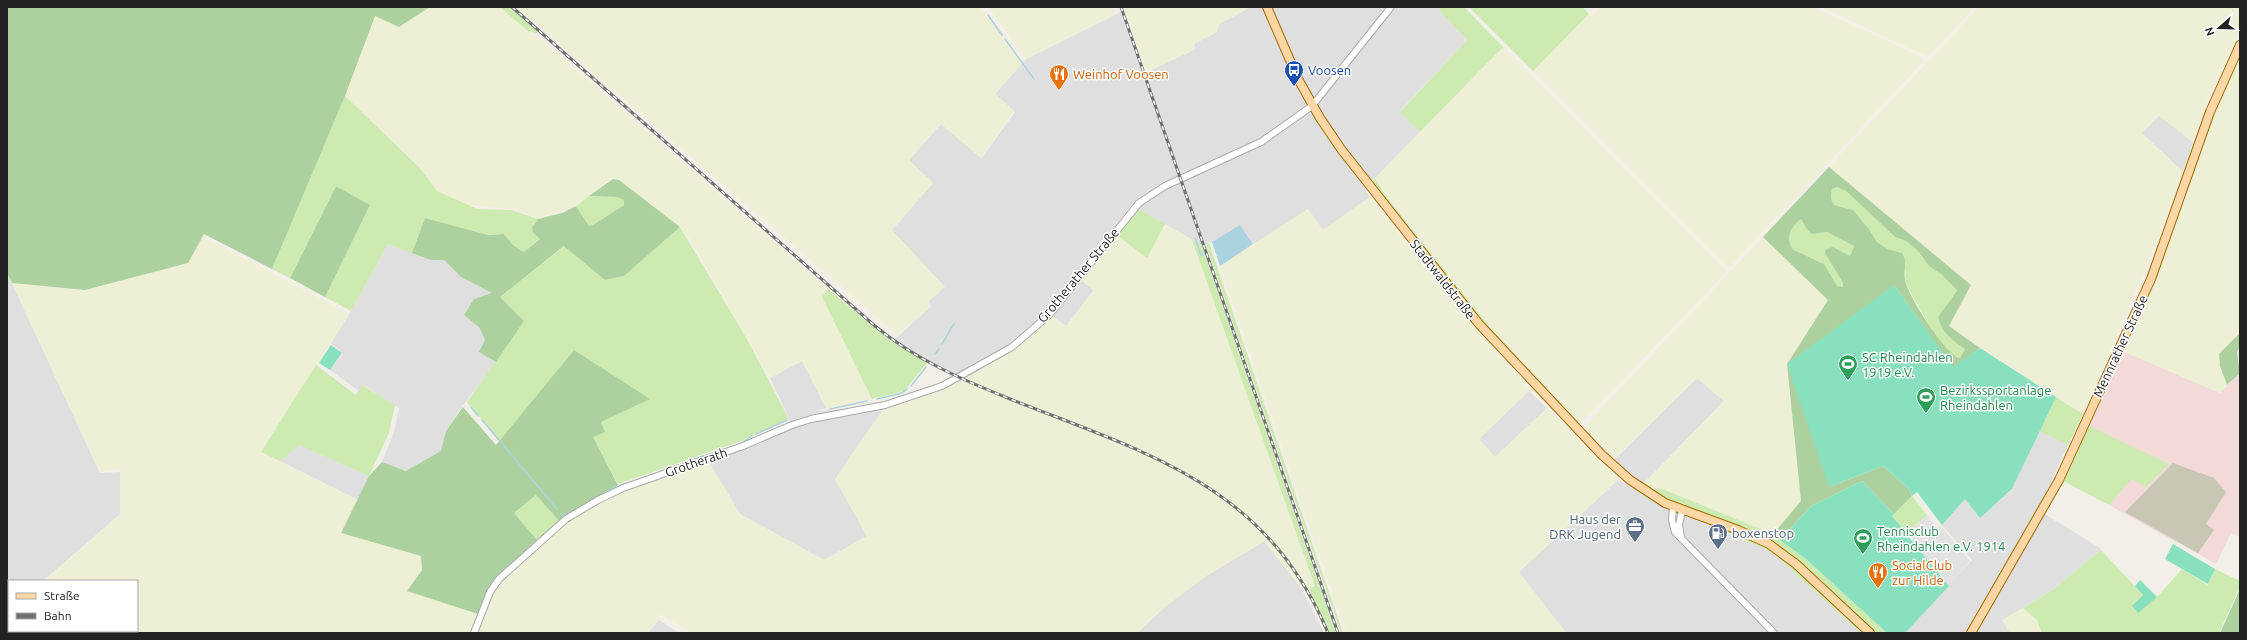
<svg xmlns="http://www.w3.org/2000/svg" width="2247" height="640" font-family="Ubuntu,sans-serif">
<rect width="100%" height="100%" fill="#f2efe9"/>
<g fill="#e0dfdf">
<polygon points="1251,7 1440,7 1438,10 1467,40 1400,111 1420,132 1375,178 1363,187 1370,197 1323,230 1308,210 1253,244 1240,225 1212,242 1200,244 1138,209 1082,281 1094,290 1066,326 1052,316 1005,355 961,381 892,342 931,306 892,230 933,183 909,160 941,124 982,158 1015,112 995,94 1026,59 1121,12 1142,74 1196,49 1193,44 1217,32 1219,24"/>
<polygon points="2159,115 2193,142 2183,172 2142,133"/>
<polygon points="388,244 444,260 461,277 492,293 479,327 485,340 480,352 496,362 459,411 446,431 442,451 406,471 382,462 394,432 399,408 363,385 359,391 330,370 343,354 331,343 351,311"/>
<polygon points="7,273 100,473 120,472 120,514 43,581 9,581 9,611 7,613"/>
<polygon points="802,361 826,408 815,411 885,407 835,479 867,536 824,560 740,514 710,464 710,460 765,441 795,427 792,425 770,378"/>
<polygon points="1697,378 1724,401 1642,485 1612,462"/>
<polygon points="1529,391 1547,408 1495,457 1479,439"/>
<polygon points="2039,431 2068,445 2038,510 2100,548 2101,550 2055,588 2003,620 2010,633 1905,633 1972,560 1942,525 1965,499 1980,517 2012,490"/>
<polygon points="299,444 369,476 358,500 280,461"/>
<polygon points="1618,480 1668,509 1761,547 1775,555 1861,633 1566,633 1519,572"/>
<polygon points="1265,541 1301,588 1324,633 1137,633 1166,606 1206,576"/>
<polygon points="659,620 679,633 648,633"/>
</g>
<polygon fill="#f2dad9" points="2125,352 2220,393 2240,373 2240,537 2231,533 2216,564 2109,505 2132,479 2086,426"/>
<polygon fill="#c7c7b4" points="2173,463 2214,478 2226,492 2206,524 2214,530 2198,553 2125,512"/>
<g fill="#eef0d5">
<polygon points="430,7 500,7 536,38 538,36 828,289 822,297 872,399 826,408 802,361 770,378 692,242 681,227 618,179 610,178 584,200 565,210 538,218 513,209 466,205 437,191 420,167 345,96 375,15 399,27"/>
<polygon points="516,7 980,8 988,14 1023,62 995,94 1014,111 981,158 941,124 909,160 933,183 892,230 945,287 928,302 931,306 898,335"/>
<polygon points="988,7 1112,7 1115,15 1026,59"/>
<polygon points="1124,7 1251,7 1219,24 1217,32 1194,44 1196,49 1147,72"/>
<polygon points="1600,7 1813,7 1920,56 1923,62 1729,268 1533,71 1589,14 1591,16"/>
<polygon points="1821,7 1975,7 1928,57"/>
<polygon points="1979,7 2240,7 2240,30 2207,102 2193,142 2159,116 2142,133 2183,172 2157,242 2083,414 1948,326 1971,285 1829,167"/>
<polygon points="1503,47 1725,270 1725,274 1580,424 1492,330 1376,181 1375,178"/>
<polygon points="2240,51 2240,333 2219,354 2220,366 2227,381 2227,385 2220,393 2125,352 2214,112"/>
<polygon points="1370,197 1454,304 1530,390 1479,439 1495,457 1547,408 1618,480 1519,572 1566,633 1346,633 1220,266 1308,209 1323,230"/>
<polygon points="1165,224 1192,240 1315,587 1309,589 1306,585 1301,588 1264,541 1206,576 1166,606 1137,633 691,633 661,614 648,633 476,633 494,589 504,578 574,518 621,490 710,460 710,464 740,514 824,560 867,536 835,479 885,407 904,403 961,381 1005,355 1052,316 1066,326 1094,290 1082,281 1117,235 1147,258"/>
<polygon points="202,236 349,314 261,452 358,500 341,533 421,556 422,570 408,591 478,614 471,633 7,633 7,615 9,613 9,631 137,631 137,581 45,581 120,515 120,468 100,473 12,283 85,290 188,263"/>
<polygon points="1763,237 1828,299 1787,364 1801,501 1773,534 1660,488 1653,490 1642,485 1724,401 1697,378 1614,459 1584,427"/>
<polygon points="2023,608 2037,620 2042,633 2010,633 2002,620"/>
</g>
<g fill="#cdebb0">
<polygon points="500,7 510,7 538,32 535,34 531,31 529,32"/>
<polygon points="1440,7 1464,7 1503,47 1420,132 1400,112 1467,40 1438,10"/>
<polygon points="1469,7 1583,7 1589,14 1533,71"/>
<polygon points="345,96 420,168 437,191 477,209 511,210 538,219 532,227 533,233 540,239 524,252 513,245 504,234 488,235 425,218 412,253 388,244 351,311 325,297 370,205 336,186 290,278 272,269"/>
<polygon points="1375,178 1385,195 1492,330 1580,425 1577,425 1465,303 1372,183"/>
<path d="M1837 187 1846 191 1895 237 1906 241 1917 250 1922 258 1941 274 1955 288 1957 291 1938 318 1950 338 1965 349 1960 358C1942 355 1912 295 1904 279L1906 273 1902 253 1888 249 1877 242 1869 229 1853 210 1834 205C1830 199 1831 195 1832 189Z"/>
<polygon points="589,196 617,197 624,200 624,205 593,225 589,226 576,206"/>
<polygon points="1138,209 1165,224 1147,258 1117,235"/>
<path d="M1801 219 1806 228 1820 233 1827 232 1854 246 1850 256 1833 247 1829 259 1843 283V288L1837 286 1821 262 1792 249C1786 233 1789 229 1801 219Z"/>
<polygon points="680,227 747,339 789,419 741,441 618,484 593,437 601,422 649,399 574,350 500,441 467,402 524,321 500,297 565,246 605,280 624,276"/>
<polygon points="1192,240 1201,244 1336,633 1330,633 1309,589 1315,586"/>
<polygon points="1205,243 1209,243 1343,633 1341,633"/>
<polygon points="828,289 892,342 928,362 904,391 872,399 822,297"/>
<polygon points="316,365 356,395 362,385 395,405 389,433 369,476 299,445 280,461 261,452"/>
<polygon points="2056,397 2083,414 2068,445 2039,431"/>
<polygon points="2087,425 2169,464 2146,487 2132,479 2109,505 2061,480"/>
<path d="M1644 486 1653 490 1660 488 1773 534 1806 559 1887 633H1877C1841 604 1813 566 1773 543 1732 519 1684 512 1644 486Z"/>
<polygon points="536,495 559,521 537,540 514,513"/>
<polygon points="1912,496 1927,515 1906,534 1892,516"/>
<polygon points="1693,518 1767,547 1799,570 1865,633 1861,633 1775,555 1761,547"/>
<polygon points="2101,550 2143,595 2138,612 2157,597 2182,569 2208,585 2215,569 2240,581 2240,587 2219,633 2042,633 2037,620 2023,608 2055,588"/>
</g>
<g fill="#add19e" fill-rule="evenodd">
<polygon points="7,7 430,7 399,27 375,16 345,96 272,269 204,234 188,263 85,290 12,283 7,273"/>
<path d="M1829 167 1971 285 1949 326 1980 348 1953 368 1894 285 1829 487 1883 466 1908 488 1912 496 1894 514 1862 481 1811 506 1780 540 1773 534 1801 501 1787 364 1828 300 1763 237ZM1837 187 1846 191 1895 237 1906 241 1917 250 1929 266 1941 274 1955 288 1957 291 1938 317C1942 333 1952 340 1965 349L1960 358C1946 356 1907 294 1905 280 1903 270 1908 262 1902 253L1888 249 1877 242 1869 229 1853 210 1834 205C1830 199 1831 195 1832 189ZM1801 219 1806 228 1812 234 1827 232 1854 246 1850 256 1833 247 1826 249 1825 253 1843 283V287L1837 286 1824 264 1792 249C1786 235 1790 228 1801 219Z"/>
<polygon points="613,179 619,180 680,227 624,276 605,280 564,246 500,297 524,321 496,362 479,352 485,340 479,327 464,315 474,299 492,293 461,277 444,260 431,260 412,253 425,218 488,235 504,234 513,245 524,252 540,239 533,233 532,227 538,219 562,213 576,206 589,226 593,225 624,205 624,200 617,197 589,196"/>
<polygon points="336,186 370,205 325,297 290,278"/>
<polygon points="2240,333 2240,346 2237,352 2240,373 2227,385 2220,366 2219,354"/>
<path d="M574 350 650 399 601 422 605 432 593 437 619 487 559 521 536 495 514 513 537 540C507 567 495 576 478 614L407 591 422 570 421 556 341 533 369 476 382 462 406 471 441 451 446 431 463 407 496 445Z"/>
<polygon points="2240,589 2240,633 2220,633"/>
</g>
<g fill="#88e0be">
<polygon points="1894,285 1953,367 1980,348 2056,397 2012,489 1980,518 1965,499 1942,525 1917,492 1912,496 1908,488 1883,466 1829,487 1787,364"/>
<polygon points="331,345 342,353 330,370 319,363"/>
<polygon points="1862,481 1894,514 1892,516 1949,586 1905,633 1887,633 1806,559 1780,540 1811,506"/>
<polygon points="2173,544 2215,569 2208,584 2165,559"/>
<polygon points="2140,580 2157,597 2138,613 2132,606 2143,595 2135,586"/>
</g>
<polygon fill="#e2e2e2" points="1927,515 1938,529 1941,526 1970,561 1949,586 1906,534"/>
<polygon fill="#aad3df" points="1240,225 1253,244 1220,266 1212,242"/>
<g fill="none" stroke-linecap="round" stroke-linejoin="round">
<g stroke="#aad3df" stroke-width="1.5">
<polyline points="988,15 1002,35"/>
<polyline points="1005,39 1034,79"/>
<polyline points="1195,238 1201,255 1204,254"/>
<polyline points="942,344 954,324"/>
<polyline points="935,354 939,349"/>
<polyline points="911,386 926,367"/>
<polyline points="877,399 902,393 907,389"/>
<polyline points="471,407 478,416"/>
<polyline points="830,409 867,401"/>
<polyline points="482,420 557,509"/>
<polyline points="756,434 787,420"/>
<polyline points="740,444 752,436"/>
<polyline points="707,455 721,451"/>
<polyline points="687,462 703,456"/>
<polyline points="670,468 678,465"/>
<polyline points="649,476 661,472"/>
<polyline points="562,514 567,515 615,487 646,477"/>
</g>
<g stroke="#a9a9a9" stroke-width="8">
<g id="minor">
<polyline points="1673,507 1672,520 1675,532 1774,633"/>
<polyline points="1681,537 1679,525 1682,511"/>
<polyline points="474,633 490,592 499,579 566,519 598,500 623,488 743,446 792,425 811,419 885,405 942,386 1012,347 1049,315 1139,203 1165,186 1261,142 1312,106 1391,7"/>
</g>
</g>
<g stroke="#a06b00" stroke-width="10">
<g id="major">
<polyline points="1267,7 1298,79 1320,118 1341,149 1479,324 1602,455 1630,480 1665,503 1738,530 1769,544 1796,564 1870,633"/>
<polyline points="1971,633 2059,480 2151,279 2210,112 2240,45"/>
</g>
</g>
<use href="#minor" stroke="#fff" stroke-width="6"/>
<use href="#major" stroke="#fcd6a4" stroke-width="8"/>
<g stroke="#707070" stroke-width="3">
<g id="rail">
<path d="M512 7 875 326C916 360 961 379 1010 399 1146 453 1266 484 1328 633"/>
<polyline points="1121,7 1338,633"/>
</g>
</g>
<use href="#rail" stroke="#fff" stroke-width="1.5" stroke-dasharray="4.5" stroke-linecap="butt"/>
</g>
<defs>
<g id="bus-pin" transform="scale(1)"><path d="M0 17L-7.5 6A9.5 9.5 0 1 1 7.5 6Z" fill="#1a4fb4" stroke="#fff"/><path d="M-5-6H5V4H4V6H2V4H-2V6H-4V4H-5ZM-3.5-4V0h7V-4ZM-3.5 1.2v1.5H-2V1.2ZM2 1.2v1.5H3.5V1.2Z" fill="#fff"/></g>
<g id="restaurant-pin" transform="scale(1)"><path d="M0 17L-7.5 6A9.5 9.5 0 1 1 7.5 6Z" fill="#e8710a" stroke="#fff"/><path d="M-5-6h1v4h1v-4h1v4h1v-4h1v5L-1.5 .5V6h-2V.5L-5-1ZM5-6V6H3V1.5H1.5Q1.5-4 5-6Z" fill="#fff"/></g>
<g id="stadium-pin" transform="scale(1)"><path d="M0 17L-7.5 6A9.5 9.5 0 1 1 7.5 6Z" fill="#2e9e5b" stroke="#fff"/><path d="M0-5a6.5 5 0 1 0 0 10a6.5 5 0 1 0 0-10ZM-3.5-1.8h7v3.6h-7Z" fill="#fff"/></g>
<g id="office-pin" transform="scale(1)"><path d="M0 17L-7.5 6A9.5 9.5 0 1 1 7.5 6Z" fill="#5c6f8a" stroke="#fff"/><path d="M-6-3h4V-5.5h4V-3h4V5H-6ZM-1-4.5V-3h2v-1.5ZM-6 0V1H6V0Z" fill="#fff"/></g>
<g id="fuel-pin" transform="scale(1)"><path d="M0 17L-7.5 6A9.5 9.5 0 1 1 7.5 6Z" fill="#5c6f8a" stroke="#fff"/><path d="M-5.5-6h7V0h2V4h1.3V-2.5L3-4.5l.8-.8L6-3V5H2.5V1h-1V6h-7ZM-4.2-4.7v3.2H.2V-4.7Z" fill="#fff"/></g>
</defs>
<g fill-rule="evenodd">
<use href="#bus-pin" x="1294" y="70"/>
<use href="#restaurant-pin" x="1059" y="74"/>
<use href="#stadium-pin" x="1848" y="364"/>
<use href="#stadium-pin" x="1926" y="397"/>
<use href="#office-pin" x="1635" y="526"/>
<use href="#fuel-pin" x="1718" y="533"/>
<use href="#stadium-pin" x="1863" y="538"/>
<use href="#restaurant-pin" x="1878" y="572"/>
</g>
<g text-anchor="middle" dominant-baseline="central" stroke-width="3" stroke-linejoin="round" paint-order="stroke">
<g font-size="13" fill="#164399" stroke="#fff" text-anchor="start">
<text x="1308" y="70">Voosen</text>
</g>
<g font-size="13" fill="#c56008" stroke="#fff" text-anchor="start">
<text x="1073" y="74">Weinhof Voosen</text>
<text x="1892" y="565">SocialClub<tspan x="1892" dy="15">zur Hilde</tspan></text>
</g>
<g font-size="13" fill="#222" stroke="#fff">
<text transform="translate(1078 275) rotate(-50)">Grotherather Straße</text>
<text transform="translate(1443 279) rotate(52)">Stadtwaldstraße</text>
<text transform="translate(2120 346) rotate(-65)">Mennrather Straße</text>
<text transform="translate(696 462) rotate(-19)">Grotherath</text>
</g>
<g font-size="13" fill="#27864d" stroke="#fff" text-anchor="start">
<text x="1862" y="357">SC Rheindahlen<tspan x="1862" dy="15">1919 e.V.</tspan></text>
<text x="1940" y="390">Bezirkssportanlage<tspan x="1940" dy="15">Rheindahlen</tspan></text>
<text x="1877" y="531">Tennisclub<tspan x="1877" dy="15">Rheindahlen e.V. 1914</tspan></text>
</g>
<g font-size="13" fill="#4e5e75" stroke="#fff" text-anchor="end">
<text x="1621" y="519">Haus der<tspan x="1621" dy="15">DRK Jugend</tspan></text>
<text x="1732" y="533" text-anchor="start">boxenstop</text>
</g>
</g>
<rect width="2247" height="640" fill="none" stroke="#222222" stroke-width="16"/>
<rect x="8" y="580" width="130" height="52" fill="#ffffff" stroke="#a7a7a7"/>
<rect x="16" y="593" width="20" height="6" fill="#fcd6a4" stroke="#a7a7a7"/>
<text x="44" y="600" font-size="12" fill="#222222">Straße</text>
<rect x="16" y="613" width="20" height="6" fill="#707070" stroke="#a7a7a7"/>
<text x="44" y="620" font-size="12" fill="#222222">Bahn</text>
<g transform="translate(2219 28) rotate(250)" stroke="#ffffff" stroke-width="3" paint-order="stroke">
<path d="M0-3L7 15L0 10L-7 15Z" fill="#222222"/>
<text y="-6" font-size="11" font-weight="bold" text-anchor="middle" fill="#222222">N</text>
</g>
</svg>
